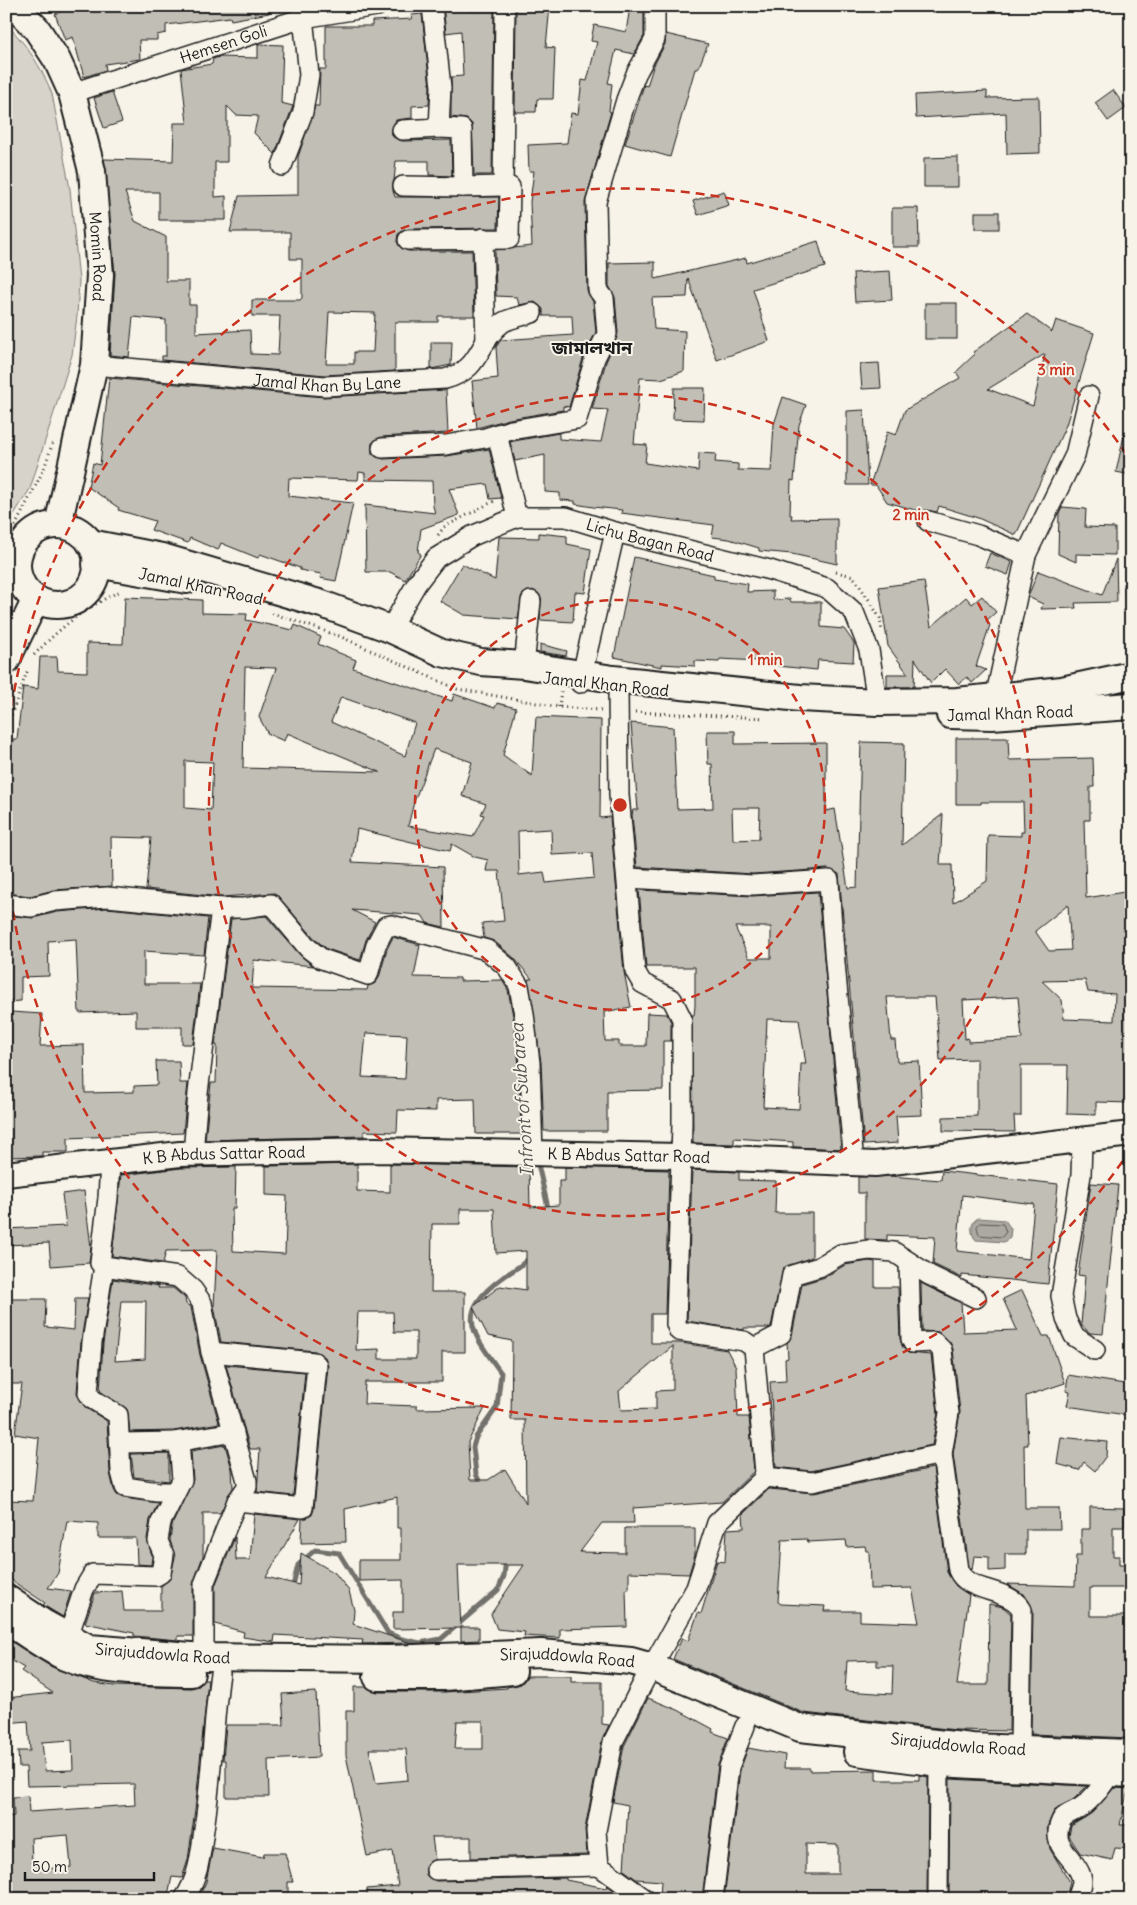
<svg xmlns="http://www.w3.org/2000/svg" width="1137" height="1905" font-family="Delius,'Noto Sans Bengali',sans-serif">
<rect width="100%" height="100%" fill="#f7f3e8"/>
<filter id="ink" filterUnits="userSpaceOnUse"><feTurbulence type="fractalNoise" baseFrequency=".02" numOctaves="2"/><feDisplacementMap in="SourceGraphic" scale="10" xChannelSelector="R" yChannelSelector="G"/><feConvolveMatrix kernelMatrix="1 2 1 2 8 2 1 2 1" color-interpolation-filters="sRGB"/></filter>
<g filter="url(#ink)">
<path fill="#d7d3cb" stroke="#7a7874" d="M6 24C25 42 43 69 52 94L70 189 79 281 77 316 72 355 30 489 6 527Z"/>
<path fill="#aca9a2" stroke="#72716c" d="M978 1218 1005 1220 1011 1229 1010 1237 1004 1242 976 1240C970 1234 970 1222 978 1218Z"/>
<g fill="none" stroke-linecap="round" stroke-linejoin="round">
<polygon stroke="#565452" stroke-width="1" points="980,1223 1003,1224 1006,1232 1002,1237 979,1235 977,1227"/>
<g stroke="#72716c" stroke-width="5">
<polyline points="537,1160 549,1212"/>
<path d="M481 1485 476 1474 473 1447 476 1437 497 1407 501 1373C473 1333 453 1314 502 1278 511 1271 521 1267 529 1258"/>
<polyline points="292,1590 298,1565 315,1550 339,1553 388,1633 402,1639 420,1643 441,1639 498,1590 504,1576 506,1559"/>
</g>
</g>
<g fill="#c0beb5" stroke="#1c1c1c" fill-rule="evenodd">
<polygon points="74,6 268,6 269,13 231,20 230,17 166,25 166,33 157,35 157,40 139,40 140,59 105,64 106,70 84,77 73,37 65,40 55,14"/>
<polygon points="443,6 469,6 470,11 494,10 492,175 474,175 472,124 467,119 451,117 451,77 463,76 461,31 446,33"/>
<polygon points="516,6 550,6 546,47 555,48 553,99 537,99 536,112 515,112"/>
<polygon points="630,7 644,8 644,36 634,54 616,50 608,83 612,84 609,111 611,112 585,202 587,290 593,302 596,332 584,355 569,407 563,406 563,410 509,419 477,428 472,381 498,378 496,347 501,340 573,335 572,316 543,316 543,309 535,302 519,305 517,297 496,296 495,250 532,246 530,202 534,171 529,171 528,145 567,143 571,113 578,114 582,80 587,81 597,42 591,41 594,25 626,32"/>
<path d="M422 14 430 87 429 105 412 106V118L396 120 391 131 393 137 402 141 451 140 452 176 429 175V161H396L393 191 395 197H499L498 228 408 229 398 234 397 241 399 246 408 251H472L474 316H438V322H395V371L325 375 162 360V356H166V320L133 317 129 357 110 355 115 274 104 159 173 161 174 123H187L181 69 212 64 213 59 219 57 258 58V44L283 45 281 103 293 106 275 154 254 133 258 116 236 115 227 106V162H215V197L226 196V220H159V192H125L135 221 166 237V281H189V305H196V333L250 330 251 354 278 355 280 316H252V300H300L302 298V259H290V232H230L239 196 298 195V157L315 106H319L320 69H326V26H372V21L412 19 411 15ZM329 312 375 313 373 352H354V364H326Z"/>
<polygon points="666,34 708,44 698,69 695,69 670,157 625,144 644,85 647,86 653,67 665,44"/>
<polygon points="1113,90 1126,108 1108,121 1095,103"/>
<polygon points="987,91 987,98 1039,97 1040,153 1007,154 1006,113 916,118 915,95"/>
<polygon points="112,92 122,122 104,128 94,98"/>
<polygon points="958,157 958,187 924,187 924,158"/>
<polygon points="724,191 729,205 698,215 693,201"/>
<polygon points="892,208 918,208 919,247 892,247"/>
<rect x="975" y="212" width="24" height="17"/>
<polygon points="818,241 825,267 753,289 769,341 717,360 688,278 687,297 652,298 654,329 685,331 684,371 661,379 640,378 634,444 647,445 645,463 698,471 699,453 716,454 715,462 738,464 738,470 771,471 774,424 783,397 806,405 799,425 794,481 791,480 790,515 792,515 791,519 837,518 837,564 792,554 759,551 759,548 729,539 712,537 714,525 621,513 622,510 593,507 575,504 575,501 560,500 560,493 545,492 545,455 515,461 510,442 514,441 559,433 559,439 601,442 608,410 592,409 606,362 618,333 615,297 609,286 609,263 655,262 655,279 746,258 747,263"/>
<polygon points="890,271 892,300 855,302 853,273"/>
<rect x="925" y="303" width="32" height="36"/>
<path d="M1027 314 1052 332 1056 320 1094 333 1066 425 1016 535 978 518 939 506 937 512 926 510 922 512 887 502 876 485H870L887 432 896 435 905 410 960 378 956 372 975 354 973 352ZM1045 354 1033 406 988 389Z"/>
<polygon points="431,342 452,342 451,365 431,369"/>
<polygon points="879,363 881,388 862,389 860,364"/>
<polygon points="109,378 324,397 446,390 448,433 381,437 372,443 372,454 383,459 447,456 489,449 501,498 490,499 487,484 449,489 459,515 421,529 418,552 421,554 405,580 390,572 366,572 365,505 435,513 433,506 432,481 365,480 365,473 359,472 358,480 289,478 288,496 353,503 336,581 320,578 321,574 300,570 300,568 260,554 258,558 221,543 218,550 190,538 188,543 151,530 155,521 118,510 119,508 88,487 93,463 100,465"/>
<polygon points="674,388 705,388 704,420 673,419"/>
<polygon points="864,410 868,485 847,485 847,411"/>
<polygon points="1125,431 1131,432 1131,475 1116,472"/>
<polygon points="1062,507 1086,509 1085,527 1115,528 1115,555 1076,554 1076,562 1058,554 1059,513"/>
<polygon points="539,533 567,536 567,544 591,549 585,593 575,592 573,622 540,620 541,597 533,590 522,595 518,619 464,615 440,601 462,564 495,580 499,537 539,538"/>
<polygon points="990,553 1012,562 1008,575 985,566"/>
<polygon points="634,557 714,575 714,579 748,584 747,592 773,591 773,600 790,599 791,602 821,602 821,627 844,629 854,643 853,662 818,660 817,670 778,666 778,662 720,659 719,662 695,661 695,666 662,664 662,667 614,657"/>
<polygon points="1116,559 1117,602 1075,603 1076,608 1041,609 1043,604 1028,597 1038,571 1102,595"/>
<polygon points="924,581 931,627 966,597 972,604 982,596 996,612 986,621 990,625 976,666 986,670 972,683 967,677 959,684 945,669 931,683 915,659 914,687 887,687 887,674 908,674 888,646 879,587"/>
<path d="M125 597 202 600V613L247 614 246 620 293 630 295 625 321 637 318 644 356 660 353 668 452 701 454 694 495 708 497 703 516 708 503 755 532 776 536 717 601 720 600 818 610 817 624 972 631 1007 604 1012 605 1041H619V1046H646L647 1013 667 1014 671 1022V1041H663V1090L607 1091V1131H544L541 1062 528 979H532L514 958 494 941 484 938 482 923 504 921 499 871H486L488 860 475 857 452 844 450 851 357 829 352 862 443 867 444 927 427 923 422 915 352 910 375 922 366 940 360 960 327 949 316 940 275 893 222 897 146 889 151 838 111 837 112 886 54 890 30 896 6 893V801L13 739H17L23 687 38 689 40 657H57L58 671 87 672V643L123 644ZM245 667 276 668 259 717 268 734 284 741 287 733 380 772 243 768ZM341 697 415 723 405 756 331 722ZM434 749 472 762 462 796 486 804 481 814 484 815 473 837 408 826 414 802ZM185 761 213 762 211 810 185 808ZM551 829 552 855 592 853 594 878 546 883 544 872 519 875 518 831Z"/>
<polygon points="540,644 567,651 566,656 540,652"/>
<path d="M631 723 673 727 677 809 713 808 712 764H708L707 731H735V744L826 743V811L835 809 848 888 857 887 861 742 904 743 902 845 943 814 940 865H952L953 903 987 881 988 835 1021 836V832H1024L1023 802H981V804H956V738H1008L1009 760 1093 758 1094 787H1090V820H1084L1086 898 1131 891V1103L1096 1102V1115L1067 1114 1068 1065H1021V1116H1014L1015 1132 943 1131V1117L977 1116V1059L940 1060 935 997H887L891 1040H895L897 1062 919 1061 922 1115 896 1116 898 1143 864 1145 839 874 828 869 753 874 637 867 632 815 633 810H638ZM732 808H760L759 839 733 840ZM1068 905 1071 950 1049 951 1035 931ZM1085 980 1088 992 1115 994 1114 1021 1064 1019 1062 1000 1042 981ZM1018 997 1022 1039 968 1042V1038L965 1039 963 1000Z"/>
<path d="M639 890 752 896 818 892 841 1149 793 1147V1142L734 1138V1144L693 1143 692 1015H694L695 1006V967H646ZM735 927H771V958H749ZM767 1019 799 1020 806 1064H801L799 1109 763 1107Z"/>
<polygon points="107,908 208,918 204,955 144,951 144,984 200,984 193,1044 182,1044 182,1027 136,1027 136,1011 79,1013 76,939 48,941 49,976 21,977 21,1001 6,1002 6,915 33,918 57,912"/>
<path d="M266 916 300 955 313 966 254 960 252 988 367 990 368 986 375 983 379 978 387 949 393 937 420 945 414 977 460 978V981L502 980 508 990 513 1016 519 1064 521 1134H476L475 1099 436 1100V1111L398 1110 397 1132 364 1131V1136L205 1140 211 1083H216L217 1045H215L231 919ZM366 1033 407 1035 405 1079 362 1077Z"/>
<polygon points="11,1012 42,1014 40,1046 84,1045 85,1093 134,1092 134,1086 157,1085 156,1061 179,1061 180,1083 188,1083 183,1133 68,1138 68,1152 42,1152 42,1156 6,1157 6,1064 11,1064"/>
<path d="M357 1164V1191L390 1192V1164L529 1167 530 1207 559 1205V1181H565V1167L669 1170 665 1314H651V1343H681L727 1350 736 1367 738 1417H749L754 1471 722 1502 633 1508 634 1523H602L580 1552 625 1553V1528H695V1554L689 1574 629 1572V1589H626L627 1627 560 1629V1638L524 1636 525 1632 497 1629 491 1614 524 1565H458L461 1628 393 1629V1612H403V1580L359 1581V1560H401V1528H397V1497L345 1509 346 1542 301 1543 302 1519 312 1515 314 1509 328 1366 325 1357 315 1351 221 1342 214 1306 217 1250 166 1251 163 1263 112 1256 121 1175 181 1168 236 1167 235 1208H232L233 1251 285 1254 287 1196 266 1195V1166ZM460 1209H494L496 1253 526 1251V1290L500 1286 473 1307 488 1336 512 1341 511 1420H525L526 1503 505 1469 488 1480H470L468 1442 485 1408 417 1409V1406L364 1404 365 1382H442V1352H465V1292H431L432 1224H460ZM358 1312H393L394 1332H416V1359H379V1349L356 1350ZM673 1346V1390L656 1391V1409L621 1410 619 1391Z"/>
<polygon points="692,1170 739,1172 739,1180 776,1181 775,1213 812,1213 812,1257 783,1268 771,1327 768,1328 744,1328 744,1330 687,1321"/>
<path d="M942 1171 1058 1184 1048 1284 962 1275V1278L933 1264 935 1237 887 1235V1240L865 1239V1193H858V1177L889 1176 941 1180ZM962 1195 1034 1204 1029 1259 957 1251Z"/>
<polygon points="1091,1183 1118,1185 1103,1334 1090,1333 1081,1325 1085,1276 1078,1275"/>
<polygon points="84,1191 91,1247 89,1263 51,1266 49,1243 6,1245 6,1229 66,1226 62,1194"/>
<polygon points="869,1261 875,1262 875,1287 898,1287 900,1339 903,1348 908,1353 931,1355 938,1413 932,1445 811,1471 776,1467 770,1382 786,1381 785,1359 788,1358 787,1343 792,1336 802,1284 825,1277 845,1265"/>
<path d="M113 1279 159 1286 158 1288H173L185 1298 186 1304 191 1307 200 1355 219 1423 174 1431 130 1432 127 1409 100 1391 103 1343ZM121 1301H146L145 1359 115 1361Z"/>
<polygon points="921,1283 961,1303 963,1332 1017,1330 1003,1299 1022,1290 1043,1336 1049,1336 1065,1383 1026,1396 1028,1445 1024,1445 1025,1508 1059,1508 1060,1529 1026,1529 1026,1554 1005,1554 1005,1570 989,1571 989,1557 974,1556 972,1570 969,1566 953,1454 960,1412 953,1349 950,1342 938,1332 922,1331"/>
<polygon points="75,1298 88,1298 81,1341 77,1393 86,1408 107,1421 110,1473 114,1490 117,1495 123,1498 158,1503 150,1520 147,1539 152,1556 151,1565 137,1564 136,1538 98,1538 98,1523 67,1521 58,1573 48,1588 71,1591 63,1617 43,1605 45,1603 14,1582 6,1573 6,1500 33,1501 39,1438 15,1434 22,1384 8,1384 8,1299 46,1299 45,1327 74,1330"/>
<polygon points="226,1365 305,1372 293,1496 257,1492 260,1449 250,1449"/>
<polygon points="1068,1375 1131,1385 1131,1401 1128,1400 1126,1415 1067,1406 1070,1392 1066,1391"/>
<polygon points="1061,1437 1107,1442 1106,1456 1095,1471 1084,1462 1079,1470 1057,1464"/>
<polygon points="225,1445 232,1469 233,1488 220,1513 203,1513 203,1556 193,1584 193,1636 178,1636 178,1640 134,1636 134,1633 85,1623 95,1593 122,1591 124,1611 161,1611 161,1586 170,1579 175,1557 170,1540 172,1525 193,1480 191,1451"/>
<polygon points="169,1453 169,1481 134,1477 131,1454"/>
<path d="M933 1468 947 1572 956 1586 969 1595 957 1685H988L989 1604 1003 1607 1011 1614 1009 1731 956 1730 804 1713 673 1659 682 1638 688 1641 698 1613 701 1614 717 1561 725 1562 727 1529 744 1528 743 1514 769 1489 814 1493ZM807 1539 808 1542 846 1540 847 1547 865 1546 866 1551H869L870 1589 912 1588 919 1623 860 1621V1611H824L825 1606 781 1604 778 1602 782 1540ZM877 1660V1666H893L892 1694 845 1691 847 1661Z"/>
<polygon points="1090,1507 1124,1508 1124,1527 1113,1527 1113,1556 1119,1556 1119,1565 1131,1565 1131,1588 1090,1588 1090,1616 1131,1616 1131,1738 1031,1734 1033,1610 1025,1595 1007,1584 1075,1586 1076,1556 1081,1556 1081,1529 1090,1529"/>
<polygon points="254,1514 300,1519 266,1577 299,1585 301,1553 335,1573 349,1591 354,1610 353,1624 411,1643 362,1644 363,1640 275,1635 274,1642 243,1637 244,1632 215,1624 215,1586 235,1537 236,1560 250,1560"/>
<polygon points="461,1627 479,1627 479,1640 461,1641"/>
<path d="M6 1638 50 1666 94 1683 114 1686 191 1688 199 1686 204 1680H208L196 1802 188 1860 182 1878 172 1877 167 1899H93V1895L66 1896V1899H43L28 1898V1892H6V1817L14 1816 13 1797 28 1796 29 1812 135 1805 134 1784 27 1786 26 1767H19L18 1751H30L28 1721 6 1723V1698L53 1693 21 1671 24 1668 6 1657ZM72 1740 73 1770 45 1771 42 1742ZM68 1835 71 1867 39 1869V1863H32L31 1838Z"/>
<path d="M527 1676H571V1682H602V1724L609 1725 602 1740 585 1829 587 1855 471 1858V1837H432L435 1859 426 1865V1875L436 1881 566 1878V1880L606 1888 607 1885 625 1899H560L544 1896V1899H368L367 1889 398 1886 393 1851 367 1856 346 1755V1711H354V1687H367L377 1692H444L507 1688V1687L521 1684ZM457 1721H483V1749H455ZM369 1749H406L408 1780 376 1783Z"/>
<polygon points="316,1692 319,1757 268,1760 269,1797 226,1797 226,1760 223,1760 226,1725 284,1725 282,1694"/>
<polygon points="648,1698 678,1710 713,1729 712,1732 728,1738 718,1765 702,1899 660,1899 661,1881 636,1879 624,1870 628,1805 613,1802 624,1746"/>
<path d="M748 1748 785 1755 784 1768H810V1771L876 1770V1780H919V1775L928 1777 927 1897 724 1899 740 1770ZM806 1844 838 1845V1874H806Z"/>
<polygon points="950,1779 1087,1786 1074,1799 1054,1811 1047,1827 1050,1849 1070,1882 1066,1899 1015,1899 1015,1895 949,1897"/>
<polygon points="1114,1788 1131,1789 1131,1795 1127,1794 1120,1825 1131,1825 1131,1849 1115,1848 1112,1860 1080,1853 1069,1836 1071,1826 1092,1813"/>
<polygon points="213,1848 263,1857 264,1853 285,1853 293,1882 288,1882 288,1899 198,1899 206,1882"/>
</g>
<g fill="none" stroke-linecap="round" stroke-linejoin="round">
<g stroke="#1c1c1c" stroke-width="22">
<g id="minor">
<path id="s1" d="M72 93 303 18 377 6"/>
<polyline points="439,128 462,129 463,187 503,186 505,6"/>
<polyline points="402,130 439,128 441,87 432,6"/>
<polyline points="282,166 303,112 309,75 302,7"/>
<polyline points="403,186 463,187"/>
<polyline points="483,238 486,342"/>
<polyline points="408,240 509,239 510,187 503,186"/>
<path id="s2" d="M94 365 325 386 445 379C483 369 476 343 502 323 509 318 523 316 532 313"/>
<polyline points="497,434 517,517"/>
<polyline points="382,448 446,445 485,438 511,430 577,419 595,358 607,334 604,298 598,290 596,202 626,100 636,74 655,39 655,6"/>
<polyline points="928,521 978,535 1026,555"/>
<polyline points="6,621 23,625"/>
<path id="s3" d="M390 629 417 583 436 558 472 536 517 517H566L615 532 770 570 827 588 854 612 869 650 877 702"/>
<polyline points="524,665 531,601"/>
<polyline points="580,683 615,532"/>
<polyline points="618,686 619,795 635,971 642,983 672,999 682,1019 682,1124 676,1324 679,1331 744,1341 754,1348 765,1473 762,1480 717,1523 696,1588 644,1681 613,1742 596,1831 599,1866 645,1899"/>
<polyline points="993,708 1026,555 1075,455 1089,396"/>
<path d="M628 878 753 885 829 880C834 975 846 1069 854 1164"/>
<polyline points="6,904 31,907 55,901 107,897 221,908 244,908 271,904 308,948 322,959 368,975 376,945 386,926 391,925 487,950 507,967 519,986 524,1014 530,1063 533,1153"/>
<polyline points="1082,1142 1081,1175 1061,1296 1066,1319 1074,1336 1095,1350"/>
<polyline points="193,1154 198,1093 221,908"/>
<polyline points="110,1163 108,1198 100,1263 104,1266 178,1277 193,1290 202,1303 211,1352 247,1481 247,1487 237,1501 204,1584 204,1657"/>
<path d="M909 1262 911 1339 913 1343 934 1342 942 1350 947 1398 949 1413 942 1454 958 1570C968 1594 1010 1587 1022 1610L1020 1749"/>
<polyline points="104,1266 92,1342 88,1393 92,1399 118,1415 121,1472 125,1487 157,1492 174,1492"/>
<polyline points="754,1348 781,1334 792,1275 819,1267 841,1254 869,1250 894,1252 929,1275 976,1298"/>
<polyline points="211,1352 314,1362 317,1365 303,1508 237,1501"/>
<polyline points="121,1443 175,1442 234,1432"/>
<polyline points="765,1477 812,1482 942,1454"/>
<polyline points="68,1637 84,1589 93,1574 156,1576 161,1573 164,1555 158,1541 161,1522 182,1480 179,1441"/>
<polyline points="436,1870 599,1866"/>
<path d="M184 1899C200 1876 201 1849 205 1822 212 1773 213 1723 220 1673"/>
<polyline points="713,1899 729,1767 745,1726"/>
<polyline points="938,1899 939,1763 941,1753"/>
<path d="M1077 1899C1079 1892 1084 1884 1081 1876 1075 1856 1049 1848 1061 1821 1064 1814 1074 1812 1080 1808 1093 1799 1102 1786 1111 1773"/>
</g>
</g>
<g stroke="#1c1c1c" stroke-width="28">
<g id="tertiary">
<path id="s4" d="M6 1174 180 1154 376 1150 681 1156 875 1164 1131 1134"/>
</g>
</g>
<g stroke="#1c1c1c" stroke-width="30">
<g id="secondary">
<path id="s5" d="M14 6 36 28 57 60 72 93 92 171 100 275 94 365 58 525"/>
<circle cx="57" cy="565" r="40"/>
<polyline points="90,543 162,557 322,604 390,629 442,653 481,662 524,665 613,679 800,698 877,702 957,701 1062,690 1131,675"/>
<polyline points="96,564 187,580"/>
<polyline points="6,661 36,599"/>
<polyline points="950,715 992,716 1131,706"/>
<path id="s6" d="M6 1598 45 1624 89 1648 204 1657 389 1659 541 1653 631 1661 652 1667 800 1728 972 1747 1131 1753"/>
<path d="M6 1620C25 1633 44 1647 65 1657 105 1674 149 1672 191 1673"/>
<polyline points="377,1677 444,1677 513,1671"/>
<polyline points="857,1752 939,1763 1131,1774"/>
</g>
</g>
<g stroke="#1c1c1c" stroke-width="3" stroke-dasharray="1 4" stroke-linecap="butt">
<polyline points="438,535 444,527 496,500"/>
<polyline points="6,544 44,469 53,442"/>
<polyline points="836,572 853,576 869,600"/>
<polyline points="872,605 880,618 882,632"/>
<polyline points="272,613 339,636 457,689 559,707 601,710"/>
<path d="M34 655C61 627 85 607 121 591"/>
<polyline points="559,707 561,690"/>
<polyline points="635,712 764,718"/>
<polyline points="6,729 28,669"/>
</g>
<use href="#minor" stroke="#f7f3e8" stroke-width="19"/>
<use href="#tertiary" stroke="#f7f3e8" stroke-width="24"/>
<use href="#secondary" stroke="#f7f3e8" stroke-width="26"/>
</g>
</g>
<g fill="none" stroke="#c8321e" stroke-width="2.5" stroke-dasharray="9 6">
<circle cx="620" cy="805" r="205"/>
<circle cx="620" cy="805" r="411"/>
<path d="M1131 1149A616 616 0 0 1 6 859M6 751A616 616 0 0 1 1131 461"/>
</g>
<g text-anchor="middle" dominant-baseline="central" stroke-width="4" stroke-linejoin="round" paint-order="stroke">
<g font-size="16" fill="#1c1c1c" stroke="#f7f3e8">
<text stroke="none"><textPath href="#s1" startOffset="159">Hemsen Goli</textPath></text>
<text stroke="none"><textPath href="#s5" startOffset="272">Momin Road</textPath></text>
<text stroke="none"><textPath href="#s2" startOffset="234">Jamal Khan By Lane</textPath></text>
<text stroke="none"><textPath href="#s3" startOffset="312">Lichu Bagan Road</textPath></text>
<text transform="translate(201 586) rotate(12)">Jamal Khan Road</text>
<text transform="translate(606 684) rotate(6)">Jamal Khan Road</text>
<text transform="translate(1010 713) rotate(-2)">Jamal Khan Road</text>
<text stroke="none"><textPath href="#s4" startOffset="219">K B Abdus Sattar Road</textPath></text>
<text stroke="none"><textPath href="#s4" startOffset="624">K B Abdus Sattar Road</textPath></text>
<text stroke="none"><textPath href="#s6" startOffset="171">Sirajuddowla Road</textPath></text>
<text stroke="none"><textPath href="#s6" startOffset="576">Sirajuddowla Road</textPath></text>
<text stroke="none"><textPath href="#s6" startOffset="981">Sirajuddowla Road</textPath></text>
</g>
<g font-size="18" font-weight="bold" fill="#1c1c1c" stroke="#f7f3e8">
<text x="592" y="347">জামালখান</text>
</g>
<g font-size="18" font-style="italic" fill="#565452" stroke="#f7f3e8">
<text transform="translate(522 1100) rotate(-94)">Infront of Sub area</text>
</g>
</g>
<circle cx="620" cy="805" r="8" fill="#c8321e" stroke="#f7f3e8" stroke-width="2.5"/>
<g font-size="15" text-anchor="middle" font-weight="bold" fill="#c8321e" stroke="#f7f3e8" stroke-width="4" stroke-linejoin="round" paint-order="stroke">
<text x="1056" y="375">3 min</text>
<text x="911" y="520">2 min</text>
<text x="765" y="665">1 min</text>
</g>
<rect width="1137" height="1905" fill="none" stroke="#f7f3e8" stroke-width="25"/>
<rect x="12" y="12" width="1112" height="1880" fill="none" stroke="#1c1c1c" stroke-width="2" filter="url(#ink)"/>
<path d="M25 1872v8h129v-8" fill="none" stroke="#1c1c1c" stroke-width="2.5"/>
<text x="32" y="1872" font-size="15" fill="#1c1c1c" stroke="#f7f3e8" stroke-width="4" paint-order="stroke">50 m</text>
</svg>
